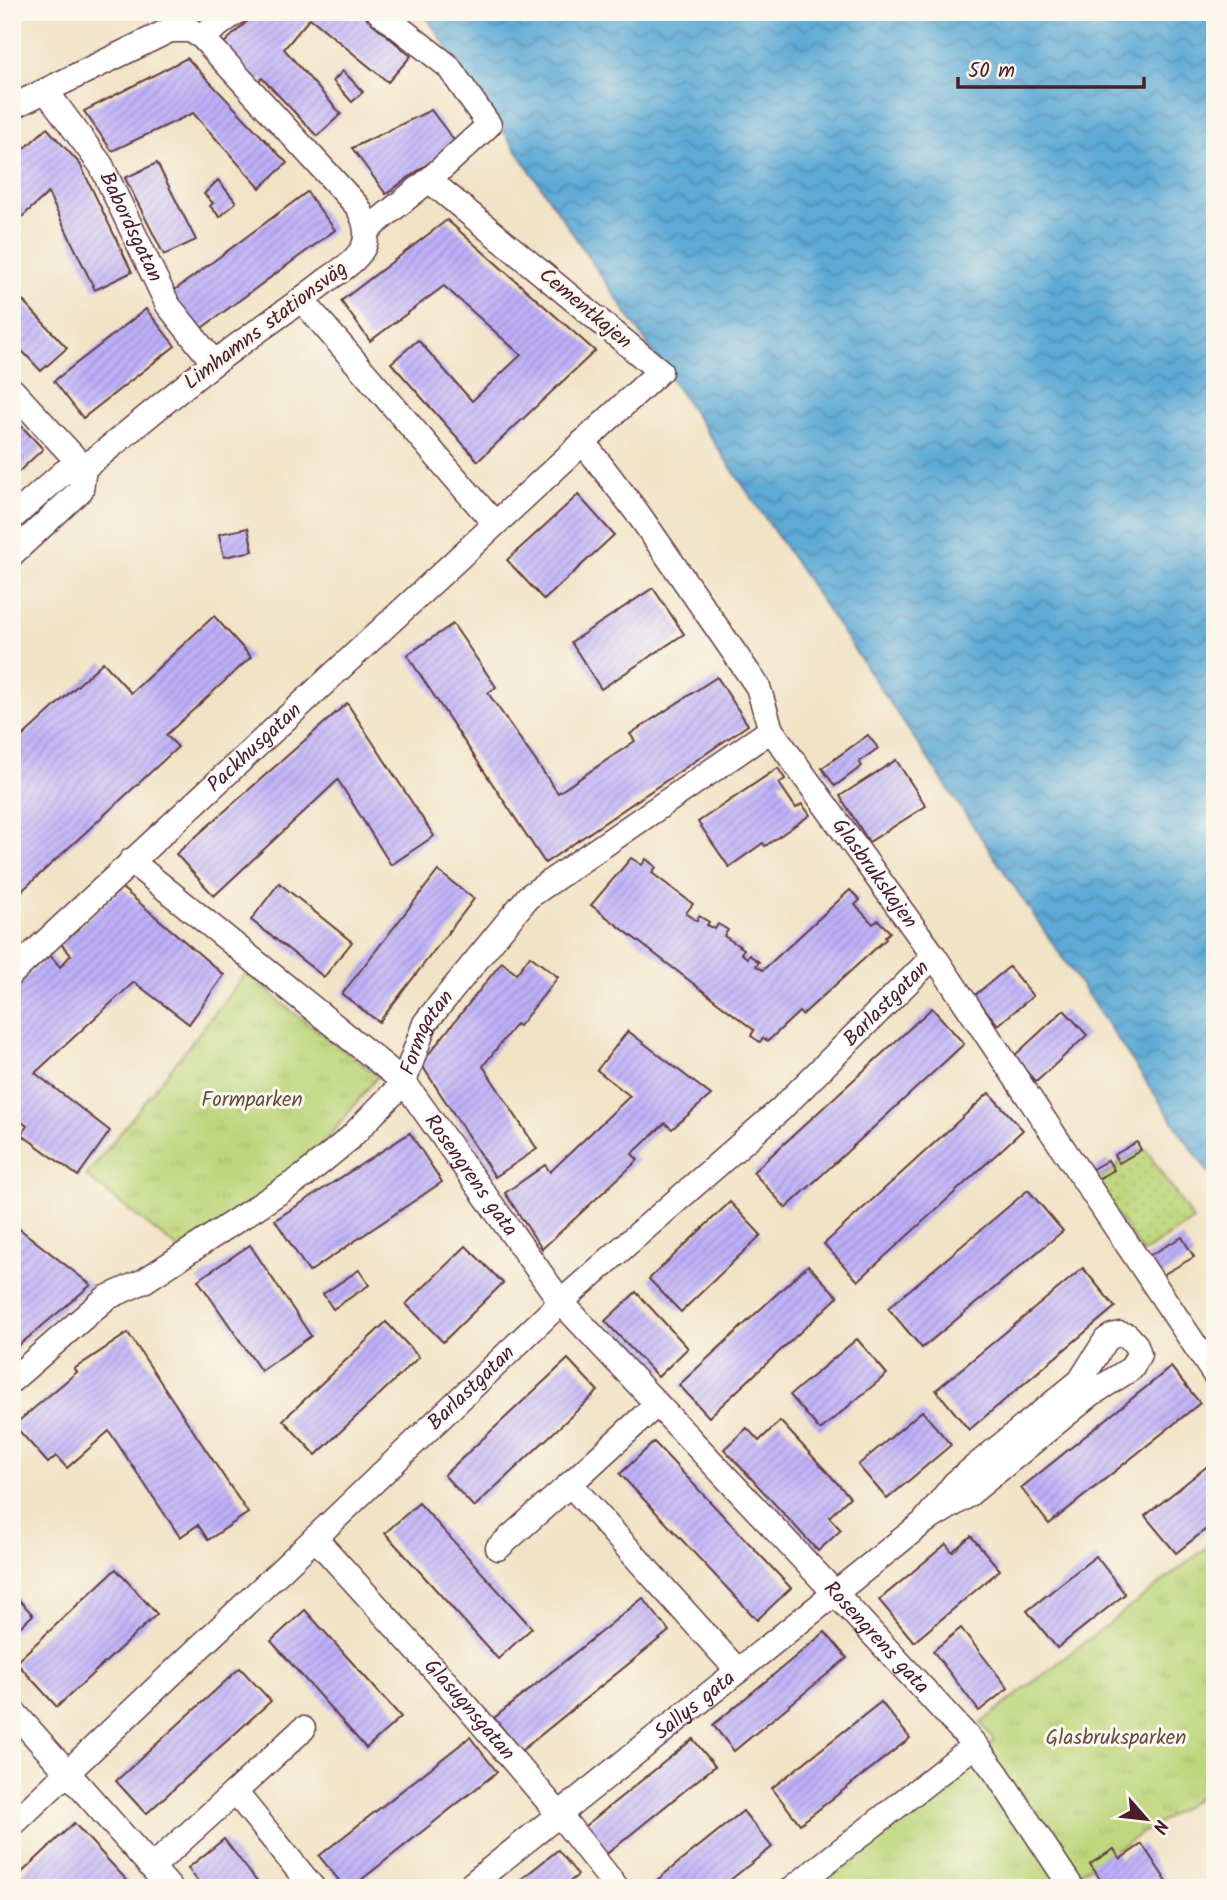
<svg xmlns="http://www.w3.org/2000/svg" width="1227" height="1900" font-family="Kalam,sans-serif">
<defs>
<pattern id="grass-dots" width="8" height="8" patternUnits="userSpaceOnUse" patternTransform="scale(1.75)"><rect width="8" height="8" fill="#bdd67b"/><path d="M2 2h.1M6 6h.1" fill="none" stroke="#a4b76a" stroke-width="1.8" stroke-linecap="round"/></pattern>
<pattern id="park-tufts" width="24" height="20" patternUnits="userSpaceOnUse" patternTransform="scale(1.75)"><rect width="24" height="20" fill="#bdd67b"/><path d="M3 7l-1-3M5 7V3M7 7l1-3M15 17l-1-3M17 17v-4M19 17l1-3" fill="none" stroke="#a4b76a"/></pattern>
<pattern id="water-waves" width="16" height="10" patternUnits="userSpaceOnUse" patternTransform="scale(1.75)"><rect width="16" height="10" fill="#5daad6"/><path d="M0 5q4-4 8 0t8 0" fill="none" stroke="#4f8aae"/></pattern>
<pattern id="building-hatch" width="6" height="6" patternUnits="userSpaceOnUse" patternTransform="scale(1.75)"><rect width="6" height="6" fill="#beb0f9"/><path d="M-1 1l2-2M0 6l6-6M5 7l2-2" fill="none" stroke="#9c8fca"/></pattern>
</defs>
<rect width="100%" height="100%" fill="#fbf7ec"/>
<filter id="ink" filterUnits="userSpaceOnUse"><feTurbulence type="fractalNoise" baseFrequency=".0143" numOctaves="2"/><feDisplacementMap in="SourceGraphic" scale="14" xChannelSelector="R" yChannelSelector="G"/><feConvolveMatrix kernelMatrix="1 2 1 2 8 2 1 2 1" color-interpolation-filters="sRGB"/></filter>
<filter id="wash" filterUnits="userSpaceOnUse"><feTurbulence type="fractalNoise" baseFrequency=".00686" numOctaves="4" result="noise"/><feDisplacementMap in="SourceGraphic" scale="28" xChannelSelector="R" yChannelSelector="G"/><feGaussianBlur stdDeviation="1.57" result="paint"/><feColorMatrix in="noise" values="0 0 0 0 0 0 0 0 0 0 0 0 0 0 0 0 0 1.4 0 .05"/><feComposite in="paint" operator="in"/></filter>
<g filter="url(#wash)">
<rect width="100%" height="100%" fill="#f1e3c6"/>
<polygon fill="url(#grass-dots)" stroke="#847a53" stroke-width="2" points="1145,1148 1193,1220 1143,1253 1094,1181 1114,1170 1119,1163"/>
<g fill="url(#park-tufts)" stroke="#847a53" stroke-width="2">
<polygon points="247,972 290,1010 378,1076 306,1165 181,1251 86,1176"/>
<polygon points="1215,1541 1215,1787 1055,1888 813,1888 994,1741 981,1723"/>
</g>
<polygon fill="url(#water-waves)" stroke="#546480" stroke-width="2" points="423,12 1215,12 1215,1182 1185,1139"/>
<g id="blocks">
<g fill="url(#building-hatch)">
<polygon points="257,12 359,12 411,56 388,82 310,18 284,49 341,114 317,136 262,78 258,82 224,43"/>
<polygon points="187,58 287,163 260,188 193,113 112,151 84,111"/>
<polygon points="343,71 363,92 352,102 333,81"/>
<polygon points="431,110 456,143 386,194 352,148"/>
<polygon points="47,128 80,164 132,272 95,290 48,193 12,226 12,160"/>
<polygon points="157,163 196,240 164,255 125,178"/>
<polygon points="218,180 236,202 220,217 210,206 213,203 204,194"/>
<polygon points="307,192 335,230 199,330 172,292"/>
<polygon points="447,220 595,351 478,461 391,363 418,340 472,401 521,355 444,286 370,341 341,301"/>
<polygon points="12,289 67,348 41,371 12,340"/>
<polygon points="146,309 175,346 83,418 54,381"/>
<polygon points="12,416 43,449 12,478"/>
<polygon points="578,495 614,535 544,600 507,560"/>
<polygon points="248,528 253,551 224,557 219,534"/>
<polygon points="653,588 684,634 601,689 571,642"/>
<polygon points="214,616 251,657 166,735 178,747 12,900 12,746 103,662 131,693"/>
<polygon points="453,624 496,687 488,693 558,793 635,741 630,734 717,677 748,725 545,863 407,655"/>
<polygon points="347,703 434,836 391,865 338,780 214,896 176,854"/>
<polygon points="868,735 878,748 859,762 862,766 835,786 822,768"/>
<polygon points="896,760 926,806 869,842 840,796"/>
<polygon points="778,768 785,779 779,783 796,808 802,804 810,815 765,846 763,843 729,867 698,822"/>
<polygon points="631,858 642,865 646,859 656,867 652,873 693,904 686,913 697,921 699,916 709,922 707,925 715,929 718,924 728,930 724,936 744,949 741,953 747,958 749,955 759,962 756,966 763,970 850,890 860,900 855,905 873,924 878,920 890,932 885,937 886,939 802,1015 799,1012 768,1041 763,1038 760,1042 751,1036 754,1030 591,905"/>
<polygon points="438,871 474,899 379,1022 342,994"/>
<polygon points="279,883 352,942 324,977 251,920"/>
<polygon points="122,888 224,975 189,1024 134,982 35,1073 110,1131 78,1176 21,1134 27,1126 18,1119 12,1126 12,989 50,955 60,967 71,955 61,944"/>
<polygon points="530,956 558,977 519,1026 516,1024 483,1066 537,1149 495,1177 421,1064 502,962 516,974"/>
<polygon points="1009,967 1033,996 998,1025 974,996"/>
<polygon points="932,1008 964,1044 786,1208 753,1172"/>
<polygon points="1064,1010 1087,1035 1036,1082 1013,1057"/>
<polygon points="628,1031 711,1095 672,1129 665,1123 632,1154 638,1160 542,1249 505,1193 545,1165 550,1172 630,1096 597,1070"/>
<polygon points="989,1093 1023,1130 858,1281 824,1244"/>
<polygon points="410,1133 442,1182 309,1272 275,1220"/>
<polygon points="1137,1142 1141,1150 1119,1163 1114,1155"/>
<polygon points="1108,1160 1114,1170 1094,1181 1089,1171"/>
<polygon points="1028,1190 1063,1231 922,1348 888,1308"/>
<polygon points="730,1202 761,1235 681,1312 649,1279"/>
<polygon points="12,1223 91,1285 12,1351"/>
<polygon points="1182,1237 1194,1257 1159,1277 1147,1257"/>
<polygon points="250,1245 311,1336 261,1371 198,1280"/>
<polygon points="466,1246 503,1283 443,1342 406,1304"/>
<polygon points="808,1265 838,1297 709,1417 679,1385"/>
<polygon points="1083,1268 1115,1307 969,1430 936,1390"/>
<polygon points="359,1270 369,1285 333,1309 323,1294"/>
<polygon points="636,1292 688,1348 658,1377 605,1321"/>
<polygon points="386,1322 419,1357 316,1455 283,1420"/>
<polygon points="128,1333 248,1513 208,1540 198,1525 180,1537 109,1431 67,1468 56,1456 48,1463 14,1425 77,1372 74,1369"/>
<polygon points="857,1339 887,1374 820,1430 790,1395"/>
<polygon points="568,1359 598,1391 474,1507 444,1475"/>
<polygon points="1171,1367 1200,1403 1049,1524 1021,1488"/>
<polygon points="922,1411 951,1445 887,1499 858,1465"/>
<polygon points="780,1421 850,1497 829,1517 841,1530 818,1551 724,1449 747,1428 759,1441"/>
<polygon points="654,1442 791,1588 757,1620 620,1474"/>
<polygon points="1215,1460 1215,1522 1176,1553 1145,1516"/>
<polygon points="419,1503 532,1628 498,1659 385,1533"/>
<polygon points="971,1536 1000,1570 914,1642 879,1600 946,1544 952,1552"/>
<polygon points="1096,1556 1125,1594 1057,1648 1027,1611"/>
<polygon points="116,1569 157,1614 57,1707 16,1662"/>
<polygon points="12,1592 33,1615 12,1634"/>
<polygon points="643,1598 669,1631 521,1751 494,1718"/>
<polygon points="305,1610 401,1717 366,1748 271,1641"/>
<polygon points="961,1628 1008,1688 979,1711 933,1651"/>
<polygon points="825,1632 847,1658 734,1751 713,1725"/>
<polygon points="240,1668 271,1701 146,1814 116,1781"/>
<polygon points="881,1702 910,1738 800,1824 772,1788"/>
<polygon points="470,1737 497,1772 351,1888 345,1888 319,1856"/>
<polygon points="693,1739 715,1766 603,1857 580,1830"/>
<polygon points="743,1811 772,1847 720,1888 647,1888"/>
<polygon points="74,1823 134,1888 12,1888 12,1882"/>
<polygon points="224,1839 262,1888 203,1888 188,1868"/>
<polygon points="1142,1844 1171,1888 1106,1888 1090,1864 1114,1849 1120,1859"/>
<polygon points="558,1850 578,1875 562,1888 510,1888"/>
</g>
</g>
</g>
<g filter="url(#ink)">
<use href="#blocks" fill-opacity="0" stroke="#633c42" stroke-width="2"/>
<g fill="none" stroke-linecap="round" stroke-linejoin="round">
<g stroke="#633c42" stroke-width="27">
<g id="street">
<polyline points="202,37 236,12"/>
<path id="s1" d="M46 91 101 165 168 305 214 363"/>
<path d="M12 107 170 30H190L202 37 358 207C365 220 370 234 363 248 355 262 340 271 327 280 290 309 251 335 214 363 170 397 128 433 84 468L64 472 12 518"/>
<polyline points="367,230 429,180"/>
<polyline points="302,300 495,524"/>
<polyline points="12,390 84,468 81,490 12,554"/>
<path id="s2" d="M583 442 639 515 758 687 771 730 934 956 1215 1375"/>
<path id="s3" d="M131 861 404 1082 561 1302 836 1594 975 1745 997 1774 1072 1888"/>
<path id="s4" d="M12 973 660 371 429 180 489 125 448 66 379 12"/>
<path id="s5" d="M12 1380 106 1298 144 1281 304 1176 349 1139 404 1082 425 1023 528 897 771 730"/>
<polyline points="657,1404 570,1484 738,1671"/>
<path id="s6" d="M315 1538 459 1697 559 1814 617 1888"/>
<polyline points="498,1548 570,1484"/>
<polyline points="12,1710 170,1888"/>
<polyline points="235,1792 303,1729"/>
<path id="s7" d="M12 1825 315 1538 561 1302 780 1110 934 956"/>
<polyline points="152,1867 235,1792 313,1888"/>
<path id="s8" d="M467 1888 924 1522 967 1496 1091 1394 1132 1368 1139 1354 1136 1345 1128 1336 1120 1334 1112 1336 1106 1340 1080 1381 955 1483 924 1522"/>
<polyline points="793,1888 975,1745"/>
</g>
</g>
<use href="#street" stroke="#fff" stroke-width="24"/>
</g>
</g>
<g text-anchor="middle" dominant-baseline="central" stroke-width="6" stroke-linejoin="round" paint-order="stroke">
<g font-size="21" fill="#4a1f2b" stroke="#fbf7ec">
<text stroke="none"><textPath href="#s1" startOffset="161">Babordsgatan</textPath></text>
<text transform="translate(585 309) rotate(40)">Cementkajen</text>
<text transform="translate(266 326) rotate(-37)">Limhamns stationsväg</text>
<text stroke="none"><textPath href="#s4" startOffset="331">Packhusgatan</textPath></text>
<text stroke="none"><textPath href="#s2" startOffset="523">Glasbrukskajen</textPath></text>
<text stroke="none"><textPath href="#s7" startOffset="1200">Barlastgatan</textPath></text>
<text stroke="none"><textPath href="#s5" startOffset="550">Formgatan</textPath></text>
<text stroke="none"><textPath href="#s3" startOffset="466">Rosengrens gata</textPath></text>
<text stroke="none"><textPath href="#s7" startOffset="634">Barlastgatan</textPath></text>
<text stroke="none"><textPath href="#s3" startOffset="1082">Rosengrens gata</textPath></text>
<text stroke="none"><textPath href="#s8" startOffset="292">Sallys gata</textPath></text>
<text stroke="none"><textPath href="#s6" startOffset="231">Glasugnsgatan</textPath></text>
</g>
<g font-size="21" fill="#674d3f" stroke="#fbf7ec">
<text x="252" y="1100">Formparken</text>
<text x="1116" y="1738">Glasbruksparken</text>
</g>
</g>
<rect width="1227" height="1900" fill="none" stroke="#fbf7ec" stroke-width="42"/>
<g transform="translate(1146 1819) rotate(118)" stroke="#fbf7ec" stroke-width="5" paint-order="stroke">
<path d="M0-5L12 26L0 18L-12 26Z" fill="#4a1f2b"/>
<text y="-10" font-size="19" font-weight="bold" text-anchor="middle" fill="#4a1f2b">N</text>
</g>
<path d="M958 77v10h186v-10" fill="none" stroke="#4a1f2b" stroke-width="3.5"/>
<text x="968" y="77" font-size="21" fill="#4a1f2b" stroke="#fbf7ec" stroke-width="5" paint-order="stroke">50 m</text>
</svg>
